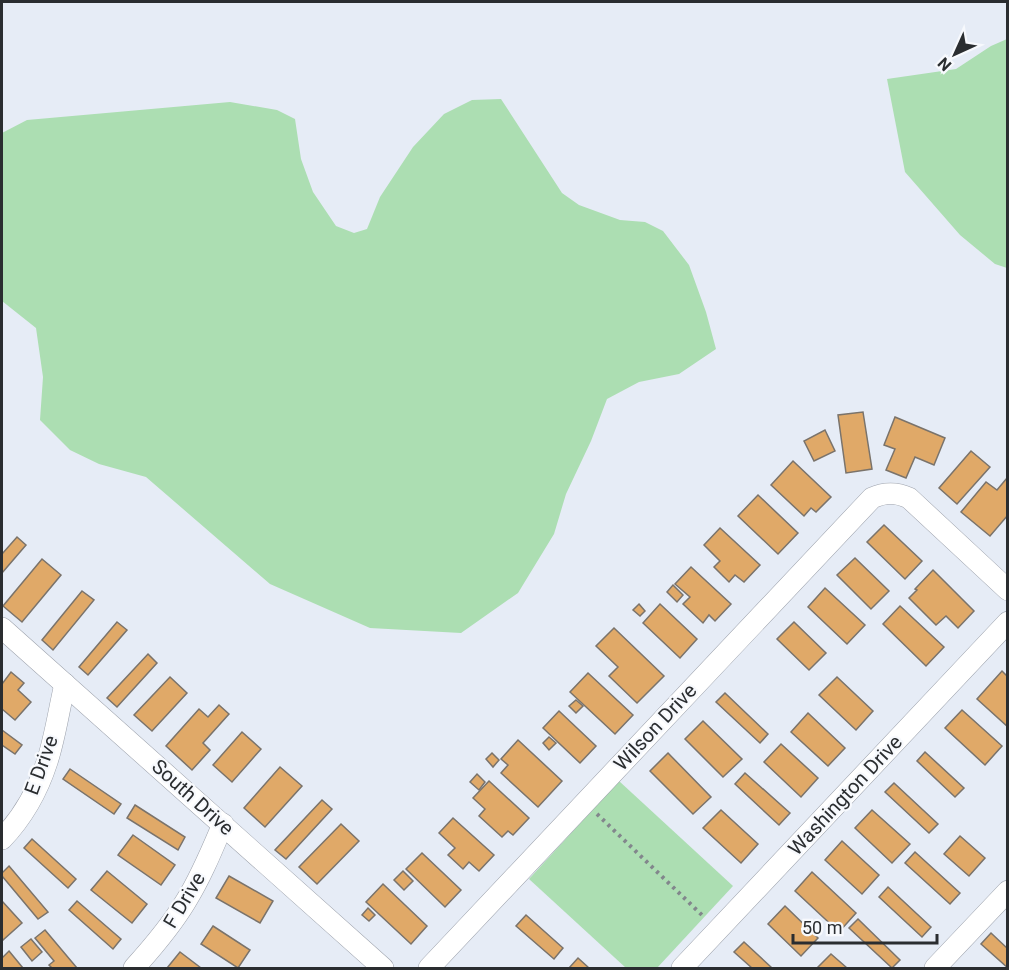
<svg xmlns="http://www.w3.org/2000/svg" width="1009" height="970" font-family="Roboto,sans-serif">
<rect width="100%" height="100%" fill="#e6ecf6"/>
<g fill="#acdeb2">
<polygon points="1007,39 1007,268 995,264 960,235 905,172 887,79 956,69 991,46"/>
<polygon points="501,99 562,193 579,205 620,220 645,222 663,231 689,265 706,312 716,349 679,374 639,382 607,399 591,441 566,494 554,534 518,593 461,633 370,628 270,584 146,477 99,464 70,450 40,420 43,377 36,328 2,301 2,133 27,120 230,102 277,110 295,119 301,159 313,192 336,226 354,233 367,229 380,197 413,147 444,114 472,100"/>
<polygon points="619,781 733,886 657,968 626,968 529,879"/>
</g>
<g fill="#e0a968" stroke="#7a736b" stroke-width="1.5">
<polygon points="863,412 872,469 846,473 838,415"/>
<polygon points="895,417 945,438 934,465 915,457 906,478 886,470 895,449 884,445"/>
<polygon points="825,430 835,451 814,461 804,441"/>
<polygon points="971,451 990,467 957,504 939,488"/>
<polygon points="793,461 831,497 816,512 811,508 804,516 771,485"/>
<polygon points="1007,478 1008,515 990,536 961,512 986,482 997,490"/>
<polygon points="758,495 798,533 778,554 738,516"/>
<polygon points="884,525 922,561 905,579 867,542"/>
<polygon points="720,528 760,565 744,582 735,575 729,582 714,567 720,561 704,545"/>
<polygon points="17,537 26,545 2,573 2,554"/>
<polygon points="855,558 889,591 871,609 837,575"/>
<polygon points="42,559 61,575 22,622 3,606"/>
<polygon points="691,567 731,604 715,621 709,615 703,623 683,604 690,597 675,584"/>
<polygon points="933,570 974,611 958,628 946,616 936,625 909,598 917,590 915,589"/>
<polygon points="673,585 683,595 677,602 667,592"/>
<polygon points="825,588 865,625 847,644 808,607"/>
<polygon points="82,591 94,600 53,650 42,640"/>
<polygon points="639,604 645,611 640,616 633,610"/>
<polygon points="660,604 697,639 680,658 643,623"/>
<polygon points="900,606 944,647 926,666 883,624"/>
<polygon points="117,622 127,630 88,675 79,667"/>
<polygon points="794,622 826,653 809,670 777,639"/>
<polygon points="614,628 664,676 637,703 609,676 618,667 596,646"/>
<polygon points="148,654 157,663 117,707 107,698"/>
<polygon points="1002,671 1008,677 1008,727 977,699"/>
<polygon points="11,672 24,683 18,690 31,702 15,720 2,709 2,684"/>
<polygon points="588,673 633,715 615,734 570,692"/>
<polygon points="170,677 187,693 152,731 134,715"/>
<polygon points="837,677 873,711 856,730 819,695"/>
<polygon points="725,693 768,734 760,743 716,702"/>
<polygon points="576,700 583,706 576,713 569,706"/>
<polygon points="219,705 229,714 203,743 210,750 192,770 166,746 199,709 208,717"/>
<polygon points="962,710 1002,746 985,765 945,728"/>
<polygon points="559,711 596,746 580,763 543,728"/>
<polygon points="808,713 845,748 828,766 791,732"/>
<polygon points="703,721 742,759 723,777 685,739"/>
<polygon points="2,730 22,745 15,754 2,745"/>
<polygon points="242,732 261,749 232,782 213,765"/>
<polygon points="549,737 556,743 549,750 543,743"/>
<polygon points="518,740 562,781 538,807 501,773 508,765 501,759"/>
<polygon points="781,744 818,778 801,797 764,762"/>
<polygon points="925,752 964,788 955,797 917,761"/>
<polygon points="492,753 499,760 493,767 486,759"/>
<polygon points="668,753 711,797 693,814 650,771"/>
<polygon points="280,767 302,786 265,827 244,808"/>
<polygon points="70,769 121,804 114,814 63,779"/>
<polygon points="745,773 790,813 779,825 735,784"/>
<polygon points="477,774 485,782 479,790 470,782"/>
<polygon points="489,781 529,818 513,835 508,831 502,837 479,816 485,809 473,798"/>
<polygon points="894,783 938,824 929,833 885,792"/>
<polygon points="322,800 332,809 286,859 275,850"/>
<polygon points="135,805 185,837 178,850 127,818"/>
<polygon points="721,810 758,844 741,863 703,828"/>
<polygon points="872,810 910,844 892,863 855,828"/>
<polygon points="453,818 494,855 479,871 469,862 463,869 448,855 455,848 439,833"/>
<polygon points="341,824 359,841 317,884 299,867"/>
<polygon points="133,835 175,865 161,885 118,855"/>
<polygon points="960,836 985,858 969,876 944,854"/>
<polygon points="32,839 76,879 68,888 24,848"/>
<polygon points="842,841 879,875 862,894 825,860"/>
<polygon points="915,852 960,893 950,904 905,863"/>
<polygon points="422,853 461,890 445,907 406,869"/>
<polygon points="9,866 48,912 38,919 2,876 2,873"/>
<polygon points="107,871 147,904 132,923 91,890"/>
<polygon points="403,871 413,881 404,890 394,880"/>
<polygon points="812,872 856,913 839,932 795,891"/>
<polygon points="229,876 273,901 260,923 216,898"/>
<polygon points="383,884 427,926 411,944 366,902"/>
<polygon points="888,887 931,927 922,937 879,897"/>
<polygon points="2,901 22,923 3,940 2,938"/>
<polygon points="77,901 121,939 113,949 69,910"/>
<polygon points="785,906 818,938 801,956 768,924"/>
<polygon points="368,908 375,915 369,921 362,915"/>
<polygon points="526,915 563,948 554,959 516,926"/>
<polygon points="858,919 900,960 892,968 849,928"/>
<polygon points="213,926 250,950 238,968 201,944"/>
<polygon points="45,930 77,968 52,968 49,965 54,961 35,938"/>
<polygon points="991,933 1008,949 1008,968 981,944"/>
<polygon points="31,939 42,952 32,961 21,947"/>
<polygon points="744,942 772,968 752,968 734,952"/>
<polygon points="9,951 23,968 2,968 2,958"/>
<polygon points="180,952 201,968 167,968"/>
<polygon points="831,954 847,968 817,968"/>
<polygon points="578,958 589,968 569,968"/>
</g>
<g fill="none" stroke-linecap="round" stroke-linejoin="round">
<g stroke="#9da2ac" stroke-width="22">
<g id="minor">
<polyline points="2,628 383,968"/>
<path d="M2 839C22 818 38 790 47 762 55 738 59 709 65 684"/>
<path d="M134 968C153 947 171 926 186 901 201 877 212 850 223 824"/>
<path d="M429 968 872 498C885 492 896 492 909 498L1008 590"/>
<polyline points="682,968 1008,622"/>
<polyline points="935,968 1008,891"/>
</g>
</g>
<polyline stroke="#82868c" stroke-width="4" stroke-dasharray="3 4.5" stroke-linecap="butt" points="597,814 704,917"/>
<use href="#minor" stroke="#fff" stroke-width="21"/>
</g>
<g text-anchor="middle" dominant-baseline="central" stroke-width="4.5" stroke-linejoin="round" paint-order="stroke">
<g font-size="20" fill="#2a2d30" stroke="#f7f9fd">
<text transform="translate(655 727) rotate(-47)">Wilson Drive</text>
<text transform="translate(41 765) rotate(-70)">E Drive</text>
<text transform="translate(845 795) rotate(-47)">Washington Drive</text>
<text transform="translate(193 797) rotate(42)">South Drive</text>
<text transform="translate(184 900) rotate(-59)">F Drive</text>
</g>
</g>
<rect width="1009" height="970" fill="none" stroke="#2a2d30" stroke-width="6"/>
<g transform="translate(955 54) rotate(225)" stroke="#f7f9fd" stroke-width="4.5" paint-order="stroke">
<path d="M0-4.5L10 22L0 15L-10 22Z" fill="#2a2d30"/>
<text y="-9" font-size="16" font-weight="bold" text-anchor="middle" fill="#2a2d30">N</text>
</g>
<path d="M793 934v9h144v-9" fill="none" stroke="#2a2d30" stroke-width="3"/>
<text x="802" y="934" font-size="18" fill="#2a2d30" stroke="#f7f9fd" stroke-width="4.5" paint-order="stroke">50 m</text>
</svg>
